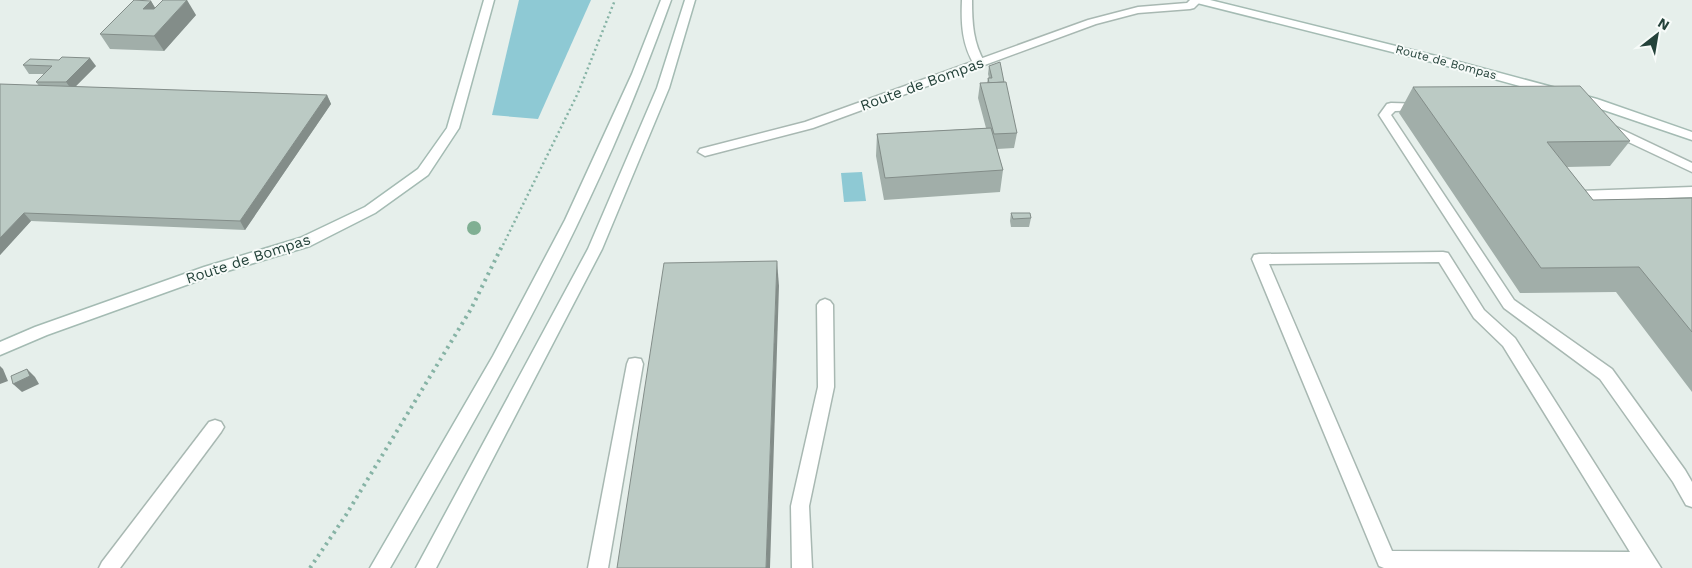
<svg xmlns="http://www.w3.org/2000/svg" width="1692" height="568" font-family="'Work Sans',sans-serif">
<rect width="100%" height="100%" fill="#e6efeb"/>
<g fill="#8ec9d4">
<polygon points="519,0 591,0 538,119 492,115"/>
<polygon points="862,172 866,201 844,202 841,173"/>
</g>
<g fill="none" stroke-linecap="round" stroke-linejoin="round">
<g stroke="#a8b8b2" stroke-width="3">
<g id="service">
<path d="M962 0H972C972 23 973 43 985 63L983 66H975C962 45 961 24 962 0Z"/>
<polygon points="1391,103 1426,104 1428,107 1426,110 1395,111 1391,115 1514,300 1612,369 1685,470 1692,482 1692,507 1686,505 1673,482 1600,379 1504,308 1379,115 1387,104"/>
<polygon points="1608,123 1692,163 1692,172 1603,130 1602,127"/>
<polygon points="1692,187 1692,197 1580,201 1575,199 1573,196 1575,193 1580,191"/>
<path d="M1443 252 1448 253 1484 310 1515 338 1661 568H1384L1379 566 1252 259 1254 255 1259 254ZM1439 262 1474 318 1503 346 1630 552 1392 551 1269 264Z"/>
<polygon points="825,299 830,301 833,305 834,387 809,506 812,568 792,568 791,506 818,387 817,305 820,301"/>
<polygon points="635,358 641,359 643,364 608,568 588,568 627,364 629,359"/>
<polygon points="215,420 221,422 224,427 221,432 120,568 99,568 102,562 209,422"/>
</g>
</g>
<g stroke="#a8b8b2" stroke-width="3">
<polygon id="minor" points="1190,0 1202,0 1194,8 1190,9 1138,13 1096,24 813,128 705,156 698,152 700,149 805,122 1088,20 1138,7 1187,3"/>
</g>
<g stroke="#a4bbb3" stroke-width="3">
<g id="secondary">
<polygon points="484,0 494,0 459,128 428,175 375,213 310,246 214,275 47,335 0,355 0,342 35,327 204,267 300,238 365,207 418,169 447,128"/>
<path d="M661 0H671C653 50 634 99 613 147 549 293 469 431 390 568H370L493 356 565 220 632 74Z"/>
<polygon points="685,0 695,0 669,88 602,249 436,568 416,568 588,249 657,88"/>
<polygon points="1192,0 1210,0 1448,59 1597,99 1692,132 1692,140 1589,105 1440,64 1193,2"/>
</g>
</g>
<polyline stroke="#86b3a5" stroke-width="2.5" stroke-dasharray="2 3" stroke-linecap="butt" points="503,245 578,93 615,0"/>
<polyline stroke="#86b3a5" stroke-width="4" stroke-dasharray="2.5 4.5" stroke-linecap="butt" points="310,568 346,515 471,309 503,244"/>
<use href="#service" fill="#fff" fill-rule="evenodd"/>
<use href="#minor" fill="#fff" fill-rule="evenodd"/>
<use href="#secondary" fill="#fff" fill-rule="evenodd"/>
</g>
<circle fill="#80af93" cx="474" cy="228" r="7"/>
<g fill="#a1aea9">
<polygon points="151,1 155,8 196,15 164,51 110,49 100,34"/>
<polygon points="23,65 96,66 75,87 327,95 331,104 245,230 31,221 0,255 0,84 39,86 36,82 44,74 29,74"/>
<polygon points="989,66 1004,82 1017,133 1014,148 997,149 1003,170 1000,192 884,200 876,156 877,134 986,128 978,98 980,83 987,83 988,78 989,78 988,74"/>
<polygon points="1413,87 1630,141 1610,166 1567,167 1593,200 1692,198 1692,392 1616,292 1520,293 1399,113"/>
<polygon points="1011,213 1031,218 1029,227 1011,227 1010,221"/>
</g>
<g fill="#838d89">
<polygon points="187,0 196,15 164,51 154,36"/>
<polygon points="151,1 160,16 143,9"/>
<polygon points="90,58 96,66 72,90 66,82"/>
<polygon points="327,95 331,104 245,230 240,221"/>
<polygon points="24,213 31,221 0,255 0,238"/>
<polygon points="777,261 779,286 770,568 766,568"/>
<polygon points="0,366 3,369 8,381 0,384"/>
<polygon points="27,369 35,377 39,384 22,392 13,384"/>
</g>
<g fill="#bbcac4" stroke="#838d89">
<polygon points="134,0 151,1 143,9 154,9 163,0 187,0 154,36 100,34"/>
<polygon points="62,57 90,58 66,82 36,82 52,66 23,65 30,59 59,60"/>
<polygon points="1000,62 1004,82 989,83 988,78 992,78 989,66"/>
<polygon points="1006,82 1017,133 994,134 980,83"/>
<polygon points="0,84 327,95 240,221 24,213 0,238"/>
<polygon points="1580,86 1630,141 1547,142 1593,200 1692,198 1692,332 1639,267 1541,268 1413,87"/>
<polygon points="991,128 1003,170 885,178 877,134"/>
<polygon points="1011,213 1030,213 1031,218 1013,219"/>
<polygon points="777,261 766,568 617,568 664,263"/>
<polygon points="27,369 30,376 13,384 11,376"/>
</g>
<g text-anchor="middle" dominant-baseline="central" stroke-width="4" stroke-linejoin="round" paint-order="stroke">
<g font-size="12" fill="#24423a" stroke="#f7fbf9">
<text transform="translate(1446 62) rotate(15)">Route de Bompas</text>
</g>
<g font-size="15" fill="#24423a" stroke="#f7fbf9">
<text transform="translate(922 84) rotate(-20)">Route de Bompas</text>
<text transform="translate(248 259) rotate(-18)">Route de Bompas</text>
</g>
</g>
<g transform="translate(1657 35) rotate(31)" stroke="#f7fbf9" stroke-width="4" paint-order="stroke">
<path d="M0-4L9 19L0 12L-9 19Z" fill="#24423a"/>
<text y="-8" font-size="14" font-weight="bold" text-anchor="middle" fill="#24423a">N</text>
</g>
</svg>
